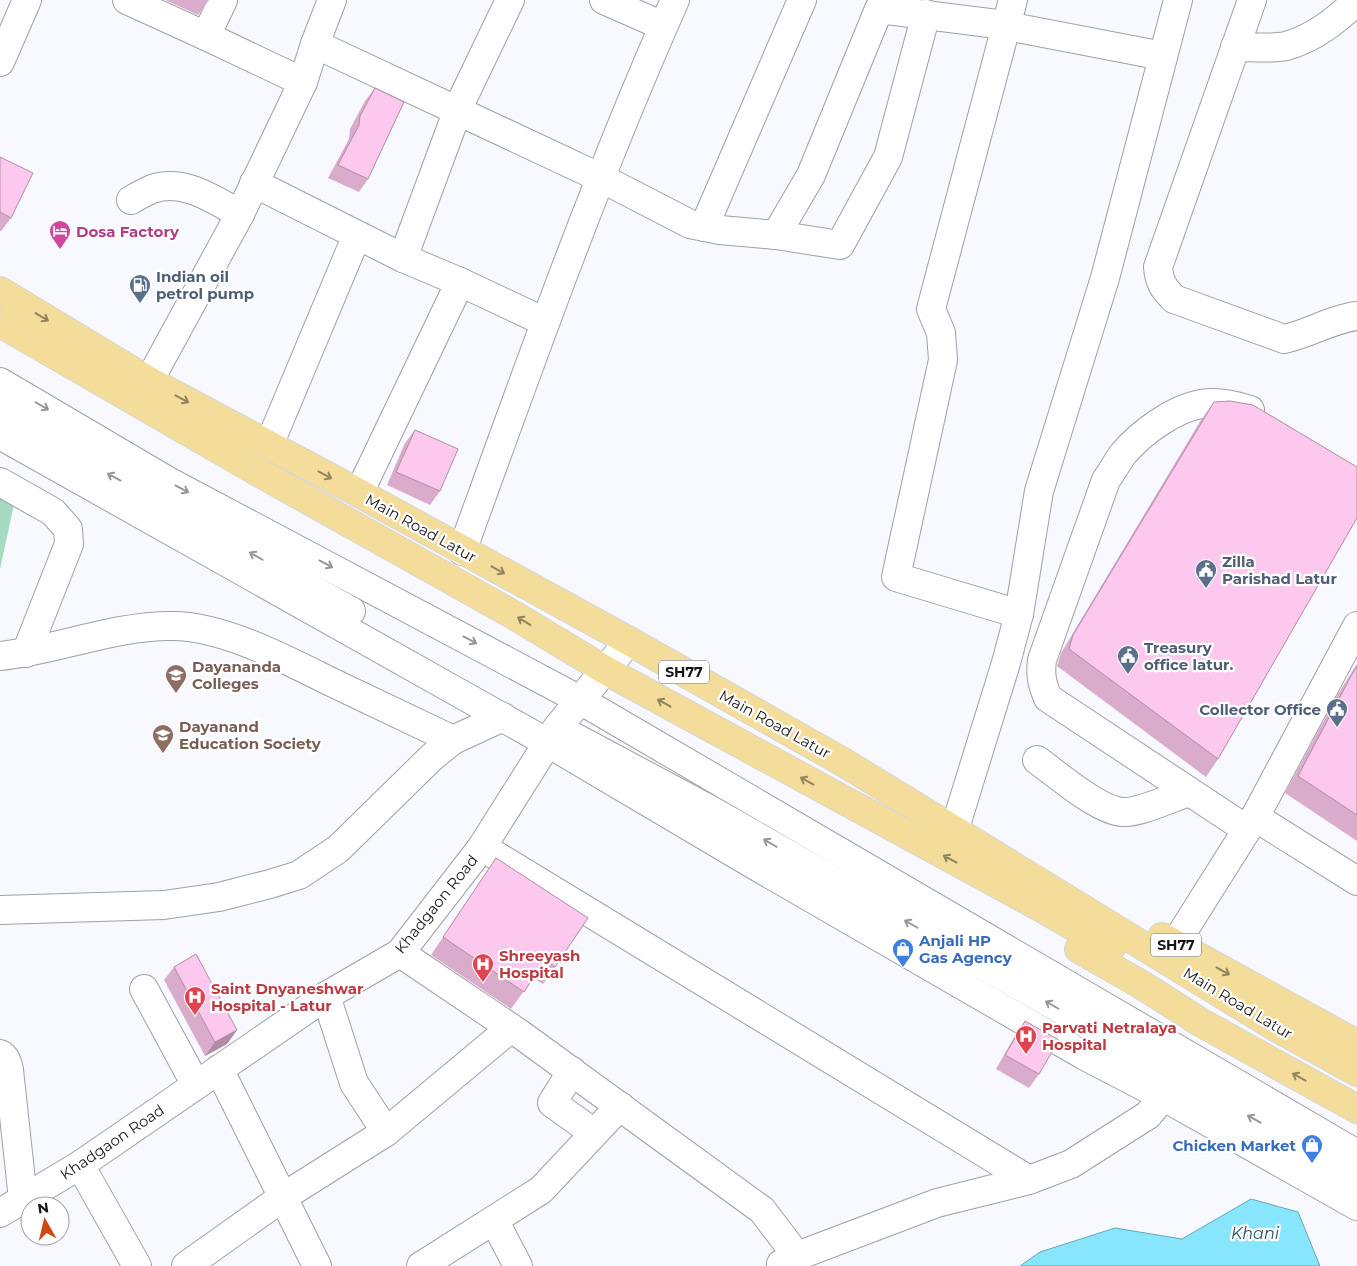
<svg xmlns="http://www.w3.org/2000/svg" width="1357" height="1266" font-family="Montserrat,sans-serif">
<rect width="100%" height="100%" fill="#f8f9fe"/>
<polygon fill="#a6dac1" points="0,495 15,500 0,569"/>
<polygon fill="#87e5fc" stroke="#65a7b8" points="1251,1199 1298,1212 1320,1266 1020,1266 1040,1252 1115,1228 1182,1239"/>
<g fill="none" stroke-linecap="round" stroke-linejoin="round">
<g stroke="#9f9fa5" stroke-width="30">
<g id="minor">
<polyline points="127,0 206,36 303,82"/>
<polyline points="604,0 663,26"/>
<polyline points="1013,0 931,309 941,333 943,360 896,577 1019,614"/>
<path d="M1252 0 1158 267C1159 282 1164 289 1174 299L1284 339C1309 334 1331 319 1357 316"/>
<polyline points="206,36 223,0"/>
<polyline points="315,44 601,178 690,224 720,230 776,235 811,175 879,9 997,24 1163,56"/>
<path d="M1235 47C1251 47 1271 49 1286 46 1315 38 1336 20 1357 1"/>
<polyline points="0,62 27,0"/>
<polyline points="254,183 403,258 460,282 545,322"/>
<path d="M131 200C138 196 145 192 152 189 184 178 214 200 240 214"/>
<polyline points="704,227 802,0"/>
<polyline points="776,235 840,245 888,157 926,14"/>
<polyline points="403,258 460,104 510,0"/>
<polyline points="149,381 240,214 303,82 315,44 332,0"/>
<polyline points="0,382 168,481 580,700 1357,1154"/>
<polyline points="0,412 351,611"/>
<polyline points="0,435 548,743 756,866 1085,1056 1164,1097 1357,1206"/>
<polyline points="269,445 357,235"/>
<polyline points="0,482 53,512 68,529 69,544 26,653"/>
<polyline points="359,493 460,282"/>
<path d="M462 551C529 366 595 180 675 0"/>
<path d="M0 656C58 650 112 626 171 626 220 625 283 658 327 680 369 700 411 720 453 740"/>
<polyline points="563,731 707,808 1357,1178"/>
<path d="M1037 760C1058 775 1099 811 1123 812 1140 813 1173 797 1189 792"/>
<polyline points="1255,817 1357,881"/>
<path d="M1246 829 1048 698C1042 684 1040 675 1042 660L1106 480C1112 472 1117 462 1123 454 1141 433 1173 409 1201 404 1217 401 1235 405 1250 410"/>
<polyline points="954,831 1006,663 1019,614 1039,491 1105,278 1178,0"/>
<polyline points="482,847 1029,1180"/>
<polyline points="0,910 164,905 219,897 270,884 299,875 338,849 432,757 453,740 503,717"/>
<polyline points="1175,944 1255,817 1357,626"/>
<polyline points="400,953 520,1034 762,1210 797,1256 792,1266"/>
<polyline points="144,989 196,1085"/>
<polyline points="326,996 354,1083 386,1132"/>
<path d="M0 1054C6 1057 8 1064 9 1070L23 1199"/>
<polyline points="219,1069 317,1266"/>
<polyline points="572,1071 552,1103 594,1133"/>
<polyline points="80,1165 137,1266"/>
<polyline points="0,1213 80,1165 326,996 400,953 482,847 557,728 629,641"/>
<polyline points="494,1220 518,1266"/>
<polyline points="781,1264 797,1256 937,1203 1029,1180 1071,1164 1148,1115 1174,1084"/>
<polyline points="186,1266 283,1197 386,1132 511,1028"/>
<polyline points="421,1266 541,1190 620,1106"/>
</g>
</g>
<g stroke="#d5d5d5" stroke-width="30">
<g id="major">
<polyline points="0,291 149,381 359,493 629,641 843,762 1274,1026 1357,1072"/>
<polyline points="0,323 260,473 512,614 605,670 1042,908 1111,948"/>
<polyline points="1162,937 1357,1044"/>
<polyline points="1079,949 1142,985 1200,1022 1357,1109"/>
</g>
</g>
<use href="#minor" stroke="#fff" stroke-width="28"/>
<use href="#major" stroke="#f4dd9b" stroke-width="28"/>
</g>
<g fill="#d9accc">
<polygon points="165,0 209,0 198,15"/>
<polygon points="375,88 368,179 359,192 328,178 349,139 350,129 365,101"/>
<polygon points="0,157 11,218 1,231 0,231"/>
<polygon points="1214,402 1218,759 1206,777 1057,666 1061,653 1201,420"/>
<polygon points="415,430 440,491 430,505 387,485 405,443"/>
<polygon points="1357,664 1357,841 1285,793 1338,694"/>
<polygon points="496,858 555,967 543,984 533,978 511,1009 431,955"/>
<polygon points="174,967 237,1030 227,1044 205,1056 164,980"/>
<polygon points="1025,1021 1039,1074 1029,1088 996,1069 1016,1034"/>
</g>
<polygon fill="#b08ca6" points="237,1030 227,1044 205,1056 215,1042"/>
<g fill="#fcc8ed" stroke="#b08ca6">
<polygon points="375,88 404,102 368,179 338,165 359,125 360,116"/>
<polygon points="0,157 33,173 11,218 0,212"/>
<polygon points="1230,401 1253,405 1357,467 1357,518 1218,759 1069,649 1073,635 1214,402"/>
<polygon points="415,430 458,449 440,491 396,472"/>
<polygon points="1357,666 1357,815 1298,776 1351,676"/>
<polygon points="496,858 588,918 555,967 545,960 524,992 443,937"/>
<polygon points="196,954 237,1030 215,1042 174,967"/>
<polygon points="1025,1021 1059,1040 1039,1074 1005,1055"/>
</g>
<defs><path id="oneway-shaft" d="M-6 0H5M1.5-3L5.5 0L1.5 3" fill="none" stroke-width="1.6" stroke-linecap="round" stroke-linejoin="round" transform="scale(1.25)"/></defs>
<g stroke="#908360">
<use href="#oneway-shaft" transform="translate(42 317) rotate(31)"/>
<use href="#oneway-shaft" transform="translate(182 399) rotate(28)"/>
<use href="#oneway-shaft" transform="translate(325 475) rotate(28)"/>
<use href="#oneway-shaft" transform="translate(498 570) rotate(29)"/>
<use href="#oneway-shaft" transform="translate(524 621) rotate(-149)"/>
<use href="#oneway-shaft" transform="translate(664 703) rotate(-151)"/>
<use href="#oneway-shaft" transform="translate(807 781) rotate(-151)"/>
<use href="#oneway-shaft" transform="translate(950 859) rotate(-152)"/>
<use href="#oneway-shaft" transform="translate(1223 971) rotate(29)"/>
<use href="#oneway-shaft" transform="translate(1299 1077) rotate(-151)"/>
</g>
<g stroke="#969697">
<use href="#oneway-shaft" transform="translate(42 406) rotate(30)"/>
<use href="#oneway-shaft" transform="translate(114 477) rotate(-152)"/>
<use href="#oneway-shaft" transform="translate(182 489) rotate(28)"/>
<use href="#oneway-shaft" transform="translate(256 556) rotate(-150)"/>
<use href="#oneway-shaft" transform="translate(326 564) rotate(28)"/>
<use href="#oneway-shaft" transform="translate(470 640) rotate(28)"/>
<use href="#oneway-shaft" transform="translate(770 843) rotate(-150)"/>
<use href="#oneway-shaft" transform="translate(911 924) rotate(-150)"/>
<use href="#oneway-shaft" transform="translate(1052 1005) rotate(-150)"/>
<use href="#oneway-shaft" transform="translate(1254 1119) rotate(-151)"/>
</g>
<defs>
<g id="hotel-pin" transform="scale(1.125)"><path d="M0 17L-7.5 6A9.5 9.5 0 1 1 7.5 6Z" fill="#d1479c" stroke="#fff"/><path d="M-6-4.5h1.5V1H6V5H4.5V3h-9V5H-6ZM-4 0a1.8 1.8 0 1 1 3.6 0ZM.5 0V-2.5h3Q6-2.5 6 0Z" fill="#fff"/></g>
<g id="fuel-pin" transform="scale(1.125)"><path d="M0 17L-7.5 6A9.5 9.5 0 1 1 7.5 6Z" fill="#5c6f8a" stroke="#fff"/><path d="M-5.5-6h7V0h2V4h1.3V-2.5L3-4.5l.8-.8L6-3V5H2.5V1h-1V6h-7ZM-4.2-4.7v3.2H.2V-4.7Z" fill="#fff"/></g>
<g id="civic-pin" transform="scale(1.125)"><path d="M0 17L-7.5 6A9.5 9.5 0 1 1 7.5 6Z" fill="#5c6f8a" stroke="#fff"/><path d="M-.6-6.5H3V-4.5H.6V-3L4-1V1h2V6H-6V1h2V-1L-.6-3ZM-1.2 2.5V6h2.4V2.5Z" fill="#fff"/></g>
<g id="university-pin" transform="scale(1.125)"><path d="M0 17L-7.5 6A9.5 9.5 0 1 1 7.5 6Z" fill="#8d6e63" stroke="#fff"/><path d="M0-5L7-2L0 1L-7-2ZM-4 1L0 2.5L4 1V4Q0 6-4 4Z" fill="#fff"/></g>
<g id="shop-pin" transform="scale(1.125)"><path d="M0 17L-7.5 6A9.5 9.5 0 1 1 7.5 6Z" fill="#3f7fe0" stroke="#fff"/><path d="M-5-2.5h2.3a2.7 3.5 0 0 1 5.4 0H5L5.5 6h-11ZM-1.5-2.5h3a1.5 2.3 0 0 0-3 0Z" fill="#fff"/></g>
<g id="hospital-pin" transform="scale(1.125)"><path d="M0 17L-7.5 6A9.5 9.5 0 1 1 7.5 6Z" fill="#e0444e" stroke="#fff"/><path d="M-5-5h3v3.5h4V-5h3V5h-3V1.5h-4V5h-3Z" fill="#fff"/></g>
</defs>
<g fill-rule="evenodd">
<use href="#hotel-pin" x="60" y="231"/>
<use href="#fuel-pin" x="140" y="285"/>
<use href="#civic-pin" x="1206" y="570"/>
<use href="#civic-pin" x="1128" y="656"/>
<use href="#university-pin" x="176" y="675"/>
<use href="#civic-pin" x="1337" y="709"/>
<use href="#university-pin" x="163" y="735"/>
<use href="#shop-pin" x="903" y="949"/>
<use href="#hospital-pin" x="483" y="964"/>
<use href="#hospital-pin" x="195" y="997"/>
<use href="#hospital-pin" x="1026" y="1036"/>
<use href="#shop-pin" x="1312" y="1145"/>
</g>
<g text-anchor="middle" dominant-baseline="central" stroke-width="4.5" stroke-linejoin="round" paint-order="stroke">
<g fill="#fff" stroke="#5c5c5d" stroke-width="1">
<rect x="659" y="660.5" width="50" height="23" rx="4"/>
<rect x="1151" y="933.5" width="50" height="23" rx="4"/>
</g>
<g font-size="14" font-weight="bold" fill="#161618">
<text x="684" y="672">SH77</text>
<text x="1176" y="945">SH77</text>
</g>
<g font-size="15" font-weight="bold" fill="#b23c85" stroke="#fff" text-anchor="start">
<text x="76" y="231">Dosa Factory</text>
</g>
<g font-size="15" font-weight="bold" fill="#4e5e75" stroke="#fff" text-anchor="start">
<text x="156" y="276">Indian oil<tspan x="156" dy="17">petrol pump</tspan></text>
<text x="1222" y="561">Zilla<tspan x="1222" dy="17">Parishad Latur</tspan></text>
<text x="1144" y="647">Treasury<tspan x="1144" dy="17">office latur.</tspan></text>
<text x="1321" y="709" text-anchor="end">Collector Office</text>
</g>
<g font-size="15" fill="#161618" stroke="#fff">
<text transform="translate(421 528) rotate(29)">Main Road Latur</text>
<text transform="translate(775 724) rotate(29)">Main Road Latur</text>
<text transform="translate(436 904) rotate(-51)">Khadgaon Road</text>
<text transform="translate(1238 1003) rotate(31)">Main Road Latur</text>
<text transform="translate(112 1142) rotate(-34)">Khadgaon Road</text>
</g>
<g font-size="15" font-weight="bold" fill="#785e54" stroke="#fff" text-anchor="start">
<text x="192" y="666">Dayananda<tspan x="192" dy="17">Colleges</tspan></text>
<text x="179" y="726">Dayanand<tspan x="179" dy="17">Education Society</tspan></text>
</g>
<g font-size="15" font-weight="bold" fill="#366cbe" stroke="#fff" text-anchor="start">
<text x="919" y="940">Anjali HP<tspan x="919" dy="17">Gas Agency</tspan></text>
<text x="1296" y="1145" text-anchor="end">Chicken Market</text>
</g>
<g font-size="15" font-weight="bold" fill="#be3a42" stroke="#fff" text-anchor="start">
<text x="499" y="955">Shreeyash<tspan x="499" dy="17">Hospital</tspan></text>
<text x="211" y="988">Saint Dnyaneshwar<tspan x="211" dy="17">Hospital - Latur</tspan></text>
<text x="1042" y="1027">Parvati Netralaya<tspan x="1042" dy="17">Hospital</tspan></text>
</g>
<g font-size="16" font-style="italic" fill="#244f59" stroke="#fff">
<text x="1255" y="1233">Khani</text>
</g>
</g>
<g transform="translate(45 1221) rotate(352)"><circle r="24" fill="#ffffff" stroke="#a2a2a3"/>
<path d="M0-4L9 19L0 12L-9 19Z" fill="#d04914"/>
<text y="-8" font-size="14" font-weight="bold" text-anchor="middle" fill="#161618">N</text>
</g>
</svg>
